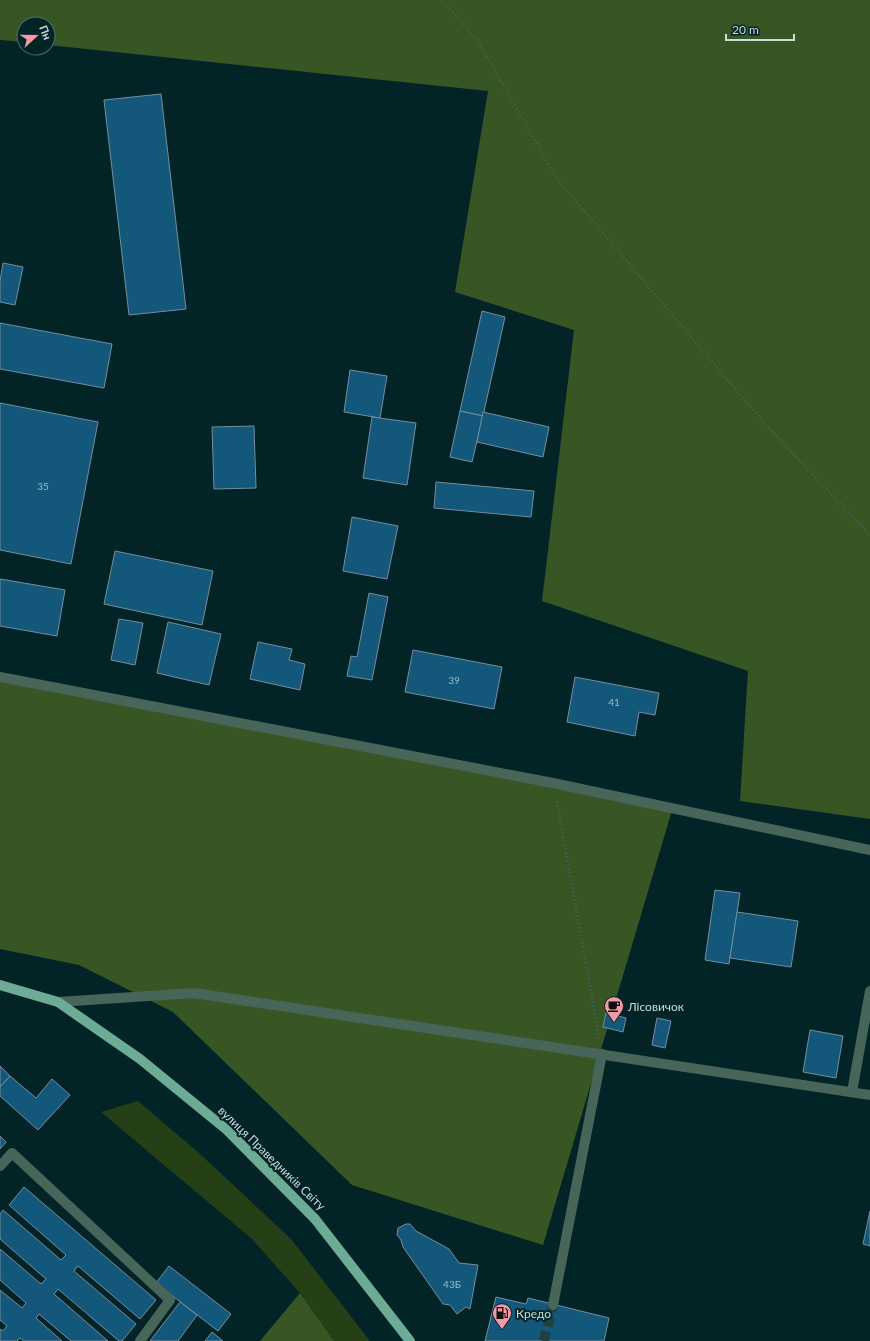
<svg xmlns="http://www.w3.org/2000/svg" width="870" height="1341" font-family="Lato,sans-serif">
<rect width="100%" height="100%" fill="#022427"/>
<polygon fill="#254016" points="138,1101 199,1153 291,1239 370,1341 334,1341 300,1293 252,1239 101,1112"/>
<g fill="#375624">
<polygon points="0,0 870,0 870,819 740,801 748,671 542,601 574,330 455,292 488,91 48,45 48,24 24,24 24,42 0,40"/>
<polygon points="0,677 673,807 543,1245 352,1185 173,1012 79,965 0,949"/>
<polygon points="300,1293 334,1341 260,1341"/>
</g>
<g fill="#13577a" stroke="#748e9f">
<polygon points="161,94 186,309 129,315 104,100"/>
<polygon points="3,263 23,267 15,305 0,302 0,281"/>
<polygon points="482,311 505,317 483,416 460,411"/>
<polygon points="0,323 112,344 104,388 0,369"/>
<polygon points="350,370 387,376 380,418 344,412"/>
<polygon points="0,403 98,422 71,564 0,550"/>
<polygon points="460,411 483,416 472,462 450,457"/>
<polygon points="483,412 549,427 543,457 477,442"/>
<polygon points="372,417 416,423 407,485 363,478"/>
<polygon points="254,426 256,488 214,489 212,427"/>
<polygon points="436,482 534,491 531,517 434,508"/>
<polygon points="352,517 398,526 387,579 343,571"/>
<polygon points="115,551 213,571 202,625 104,604"/>
<polygon points="0,579 65,590 57,636 0,626"/>
<polygon points="369,593 388,597 372,680 347,676 351,656 357,657"/>
<polygon points="119,619 143,623 135,665 111,660"/>
<polygon points="168,622 221,634 209,685 157,673"/>
<polygon points="258,642 292,649 289,660 305,664 300,690 250,679"/>
<polygon points="413,650 502,667 494,709 405,692"/>
<polygon points="575,677 659,693 655,715 639,712 635,736 567,722"/>
<polygon points="715,890 740,893 729,964 705,960"/>
<polygon points="737,912 798,921 791,967 730,958"/>
<polygon points="606,1013 626,1018 623,1032 603,1027"/>
<polygon points="657,1018 671,1021 665,1048 652,1045"/>
<polygon points="810,1030 843,1036 836,1078 803,1072"/>
<polygon points="0,1066 10,1076 0,1087"/>
<polygon points="10,1076 36,1098 52,1079 70,1095 38,1130 0,1096 0,1087"/>
<polygon points="0,1136 6,1142 0,1149"/>
<polygon points="24,1187 156,1300 140,1319 78,1266 74,1271 136,1324 122,1341 119,1341 58,1289 54,1294 108,1341 71,1341 39,1314 36,1318 62,1341 24,1341 20,1338 17,1341 0,1341 0,1329 3,1331 7,1326 0,1320 0,1290 22,1308 26,1303 0,1280 0,1249 41,1284 46,1279 0,1239 0,1214 3,1210 61,1260 66,1255 9,1205"/>
<polygon points="870,1211 870,1246 863,1244"/>
<polygon points="406,1224 410,1224 416,1231 449,1249 459,1263 478,1265 470,1309 466,1307 457,1314 450,1305 443,1304 403,1247 401,1240 397,1235 398,1228"/>
<polygon points="169,1266 231,1314 218,1331 156,1283"/>
<polygon points="496,1297 526,1304 528,1298 609,1318 604,1341 485,1341"/>
<polygon points="180,1302 197,1315 178,1341 150,1341"/>
<polygon points="212,1332 223,1341 205,1341"/>
</g>
<g fill="none" stroke-linecap="round" stroke-linejoin="round">
<polyline stroke="#204042" stroke-width="10" stroke-dasharray="10 5" stroke-linecap="butt" points="544,1341 553,1305"/>
<g stroke="#466365" stroke-width="2.5" stroke-dasharray="1 3" stroke-linecap="butt">
<polyline points="442,0 478,41 557,179 765,424 870,535"/>
<polyline points="557,801 599,1038"/>
</g>
<g stroke="#48655a" stroke-width="10">
<polyline points="0,677 553,783 870,850"/>
<polyline points="58,1002 194,993 870,1095"/>
<polyline points="852,1092 870,991"/>
<polyline points="0,1166 12,1153 170,1300 140,1341"/>
<polyline points="553,1305 602,1054"/>
</g>
<polyline stroke="#6dab94" stroke-width="10" points="0,985 58,1002 140,1059 227,1130 315,1219 410,1341"/>
</g>
<defs>
<g id="cafe-pin" transform="scale(1)"><path d="M0 17L-7.5 6A9.5 9.5 0 1 1 7.5 6Z" fill="#f49aa5" stroke="#022427"/><path d="M-5.5-4.5H6V0H3Q3 3.5 0 3.5H-2.5Q-5.5 3.5-5.5 0ZM3-3.2v2h1.7v-2ZM-6 4.5H4V6H-6Z" fill="#111"/></g>
<g id="fuel-pin" transform="scale(1)"><path d="M0 17L-7.5 6A9.5 9.5 0 1 1 7.5 6Z" fill="#f49aa5" stroke="#022427"/><path d="M-5.5-6h7V0h2V4h1.3V-2.5L3-4.5l.8-.8L6-3V5H2.5V1h-1V6h-7ZM-4.2-4.7v3.2H.2V-4.7Z" fill="#111"/></g>
</defs>
<g fill-rule="evenodd">
<use href="#cafe-pin" x="614" y="1006"/>
<use href="#fuel-pin" x="502" y="1313"/>
</g>
<g text-anchor="middle" dominant-baseline="central" stroke-width="4" stroke-linejoin="round" paint-order="stroke">
<g font-size="10" fill="#9cbbc5">
<text x="43" y="486">35</text>
<text x="454" y="680">39</text>
<text x="614" y="702">41</text>
<text x="452" y="1284">43Б</text>
</g>
<g font-size="12" fill="#cadcde" stroke="#022427" text-anchor="start">
<text x="628" y="1006">Лісовичок</text>
<text x="516" y="1313">Кредо</text>
</g>
<g font-size="12" fill="#cadcde" stroke="#022427">
<text transform="translate(272 1158) rotate(44)">вулиця Праведників Світу</text>
</g>
</g>
<g transform="translate(36 36) rotate(69)"><circle r="19" fill="#022427" stroke="#526e70"/>
<path d="M0-3L7 15L0 10L-7 15Z" fill="#f49aa5"/>
<text y="-6" font-size="11" font-weight="bold" text-anchor="middle" fill="#cadcde">Пн</text>
</g>
<path d="M726 34v6h68v-6" fill="none" stroke="#cadcde" stroke-width="2"/>
<text x="732" y="34" font-size="12" fill="#cadcde" stroke="#022427" stroke-width="3" paint-order="stroke">20 m</text>
</svg>
